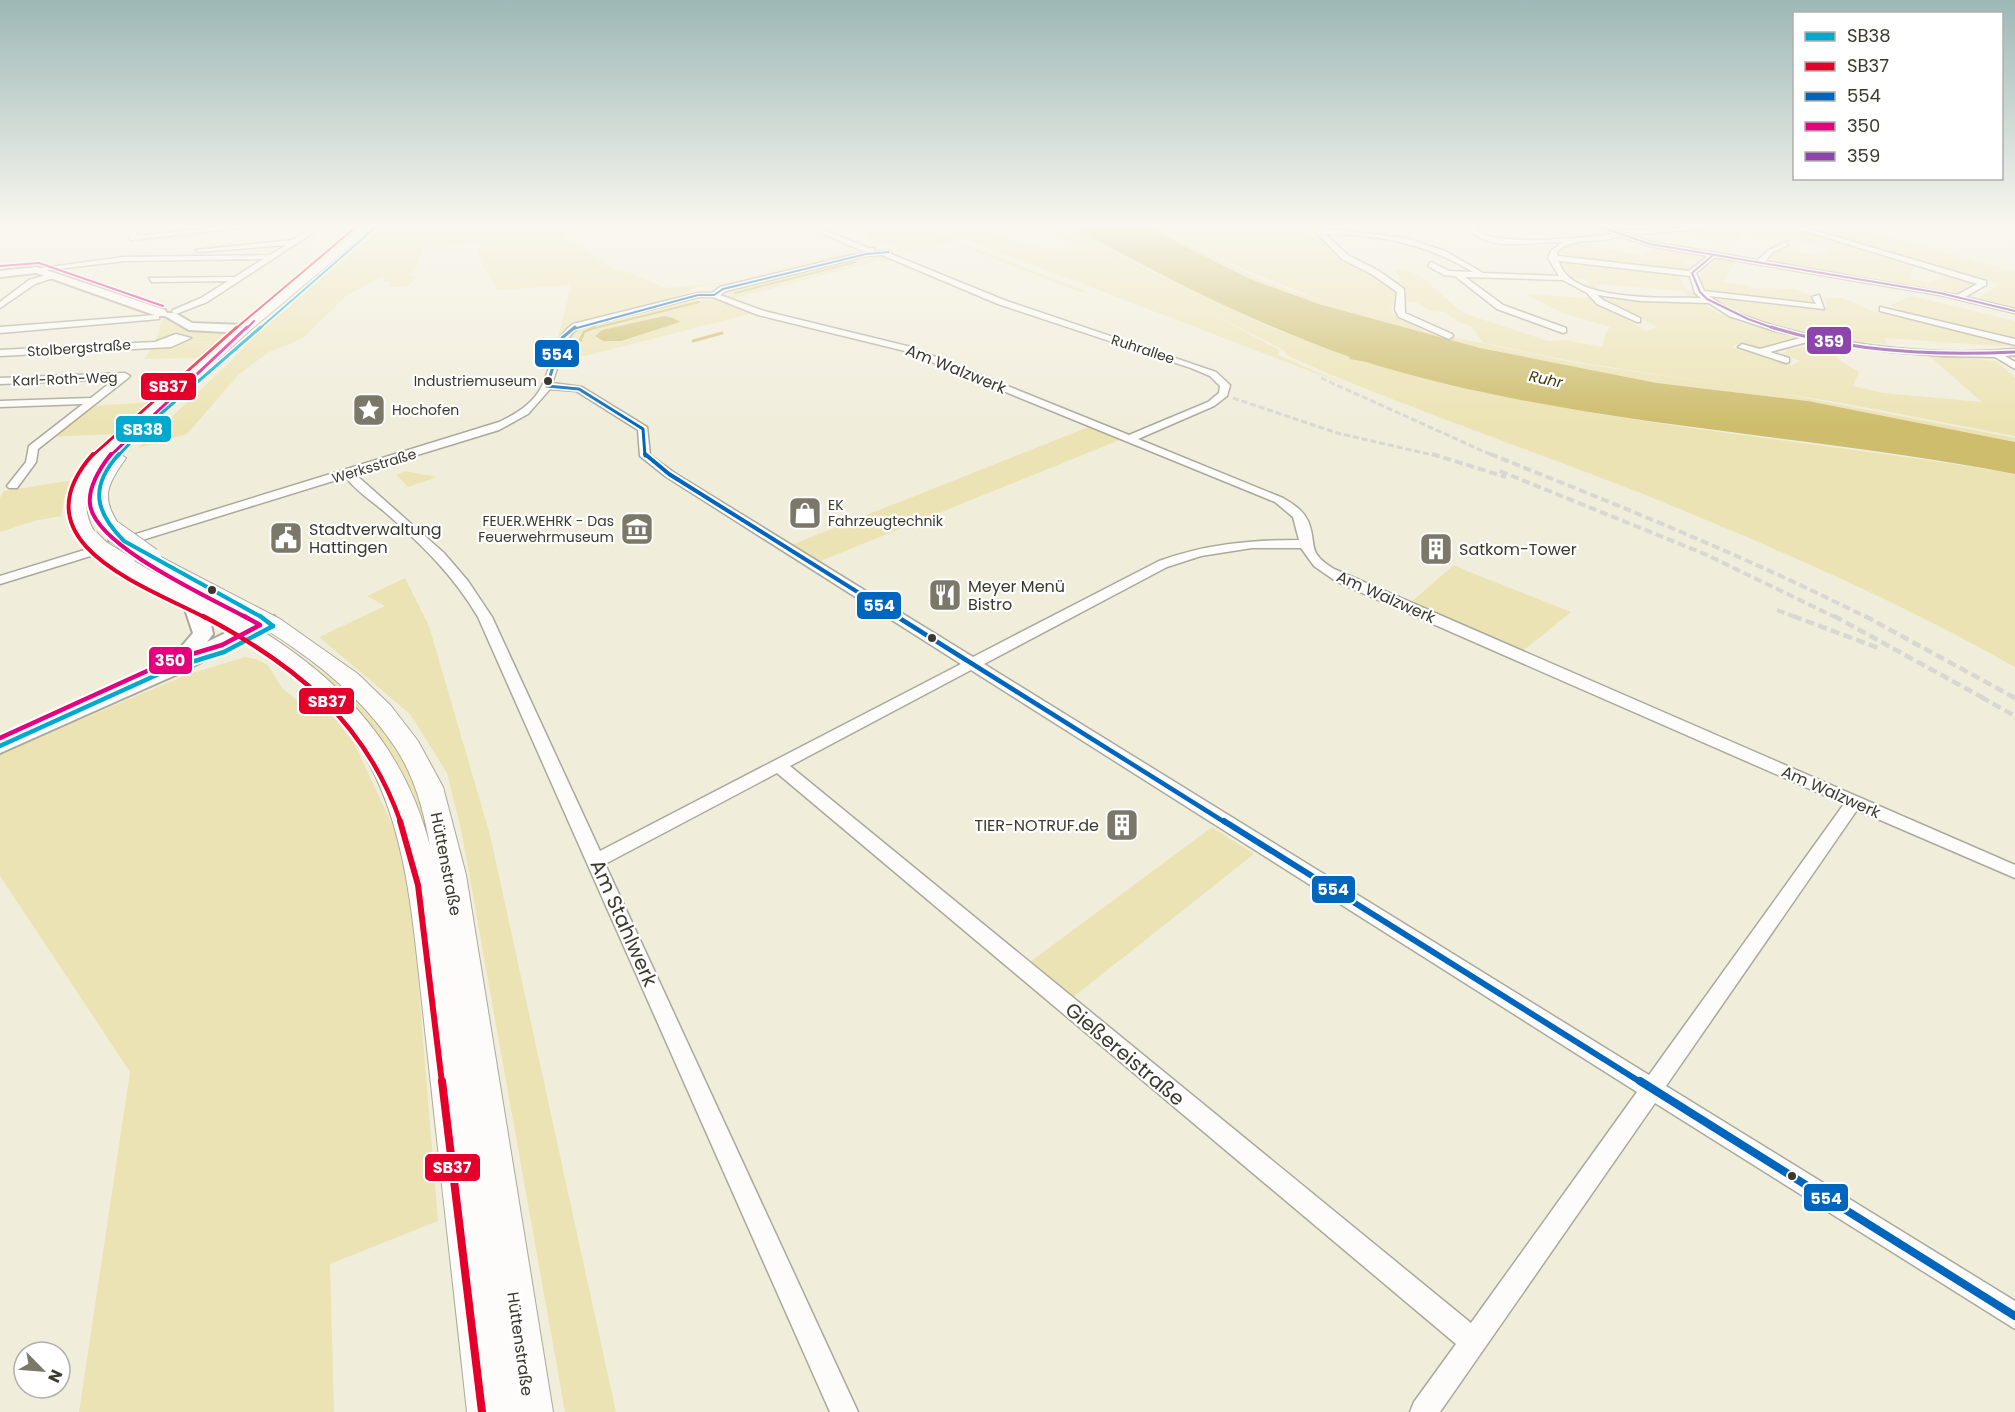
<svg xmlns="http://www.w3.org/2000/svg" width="2015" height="1412" font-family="Poppins,sans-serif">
<rect width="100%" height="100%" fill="#f1eddb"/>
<g fill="#ece3b4">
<path d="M381 227H602L563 236 615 270 620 269 666 288 738 281 696 287 682 295C694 302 712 301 725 298L724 293 730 289C766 280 857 250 889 259L885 263 878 261 724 301 754 313 549 365 556 343H564L568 333 558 337 571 285 497 290C492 275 479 265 478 250L485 242 424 248 415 270 406 274 417 277 407 287H388L391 282 382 281 388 277 379 278 346 296 303 338 269 352 239 374 187 434 138 448 226 366 258 333Z"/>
<polygon points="894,227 921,227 1088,292 1080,292 953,243 899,252 895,251 903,247 879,243 867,237 869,232"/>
<polygon points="934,227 997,232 1015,241 1059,253 1083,250 1046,227 1052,227 1279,350 1278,355 1349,386"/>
<path d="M1055 227H1073L1142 266 1274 329 1350 357 1349 359 1366 362C1445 383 1524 401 1605 415 1742 437 1879 451 2015 474V667C1897 601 1774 547 1648 496 1529 449 1406 408 1288 356L1284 350 1171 293Z"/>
<polygon points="1147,227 1153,227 1264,281 1327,303 1236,266 1157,227 1300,227 1308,231 1301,236 1319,235 1346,259 1399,292 1398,307 1392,306 1391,313 1424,331 1576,363 1774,392 2015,438 2015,442 1808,401 1657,383 1479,348 1319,304 1250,279"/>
<polygon points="1734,227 1790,227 1794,228 1788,230 1817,235 1814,237 1858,247 1855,248 1914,266 1910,279 1929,282 1950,274 1978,282 1956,294 1872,281 1873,277 1818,272 1819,269 1765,263 1776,250 1826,256 1830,250 1821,246 1744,234 1730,243 1677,232"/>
<polygon points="1807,227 1847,230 1846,227 1853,227 2015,272 2015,309 1977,300 2000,284"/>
<polygon points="1574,243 1642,256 1654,247 1706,257 1697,262 1687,260 1683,264 1693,266 1688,270 1677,271 1558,258 1560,251 1569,252 1571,250 1562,247"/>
<polygon points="847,244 855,248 848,255 743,278 846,253 844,252 848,248 841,245"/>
<polygon points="1717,258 1735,262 1723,282 1750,286 1749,288 1794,289 1810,295 1815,305 1704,292 1699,284 1699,277"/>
<polygon points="1562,261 1627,271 1686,275 1679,276 1686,290 1693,290 1699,298 1690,299 1684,291 1595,284 1599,292 1576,284 1590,285 1586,279 1566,278 1570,276 1561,270 1566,269 1560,267"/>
<polygon points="1404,268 1425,280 1463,313 1548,341 1565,340 1602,347 1606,332 1610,327 1560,312 1526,294 1586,298 1589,296 1646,331 1657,327 1609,302 1605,297 1647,300 1652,303 1672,304 1669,301 1703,303 1716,312 1745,324 1805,337 1755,350 1736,344 1732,347 1792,365 1800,361 1781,353 1788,351 1782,348 1795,349 1813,344 1807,342 1820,339 1839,360 1859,372 1853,386 1883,393 1982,402 1928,355 1996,361 2015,378 2015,436 1837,402 1576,362 1483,343 1472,327 1457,321 1445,312 1430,311 1418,303 1404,301 1391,282 1403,281 1394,270"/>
<polygon points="1911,296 2015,321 2015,341 1996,336 1998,334 1903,312 1891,305"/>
<polygon points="1710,297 1776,306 1774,303 1825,308 1827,304 1824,298 1843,298 1874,312 1937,324 2015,345 1997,346 1885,338 1887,344 1841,340 1763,324 1714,302"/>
<polygon points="167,318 192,328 234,332 226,341 177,343 190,338 182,336 155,343 162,319"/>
<polygon points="217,342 201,358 144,359 155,344"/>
<polygon points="152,402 114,434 50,437 91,406"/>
<polygon points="1091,426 1122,439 818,562 791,545"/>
<polygon points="405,471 437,477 408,487 396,475"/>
<polygon points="74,480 65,495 61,516 34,521 0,532 0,498 4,491"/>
<polygon points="1454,565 1467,571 1571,612 1524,650 1411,602"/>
<polygon points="405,578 429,626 490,835 616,1412 565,1412 462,834 447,773 410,714 319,637 385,606 367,596"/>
<path d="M282 643 337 683 397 744 425 804 452 1003 376 734C347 696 317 673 279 645Z"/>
<polygon points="245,657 256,659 268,665 282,688 303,705 331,711 350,734 408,859 438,1221 330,1264 334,1412 79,1412 130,1072 0,876 0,754 186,675"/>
<polygon points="1212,827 1254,854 1072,998 1030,962"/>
</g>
<g fill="#cdbd6c">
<path d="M1073 227H1147L1250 279 1319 304 1480 348 1657 383 1808 401 2015 442V474C1800 432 1577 427 1366 362L1349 359 1350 357C1253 323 1163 277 1073 227Z"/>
<polygon points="664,316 673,318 680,322 621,341 603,341 595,336 602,330"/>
</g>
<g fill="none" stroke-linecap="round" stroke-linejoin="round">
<g stroke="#cdbd6c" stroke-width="2">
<polyline points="735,293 856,262"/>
<polyline points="591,329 699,302"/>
</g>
<g stroke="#cdbd6c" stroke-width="3">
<polyline points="580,341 584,332 595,327"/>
<polyline points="693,341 722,333"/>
</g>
<g stroke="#aba99b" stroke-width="3">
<g id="street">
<polygon points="133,227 139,227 136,236 220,227 246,227 132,240 129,238"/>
<polygon points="314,227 322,227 207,302 176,314 172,312 173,310 201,298 228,281 152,282 149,278 235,277 263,259 124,261 32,272 28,270 124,257 270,255 286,245 199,252 196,250 293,240"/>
<path d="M808 227H817L868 248H874L873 251H891V254L1004 300 1216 372 1230 385 1227 396 1214 406 1138 439 1283 498C1293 504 1303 510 1308 521 1318 545 1305 551 1334 569L2015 865V878L1857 810 1666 1086 2015 1301V1329L1655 1103 1440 1412H1410L1414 1402 1456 1344 777 773 605 864 858 1412H830L478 617C454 576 422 545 387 514 374 502 356 492 346 477L0 584V576L499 422C516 414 533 404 542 386 553 364 551 340 573 324L698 293H712L720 287 865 252ZM882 255 998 304 1191 368 1210 376 1220 386 1219 393 1208 402 1129 435 911 347 764 311 720 295 726 291 866 256ZM698 297H713L758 315 905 351 1275 502 1293 517 1299 540C1250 540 1205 544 1159 561L973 657 673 472 650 455 647 427 582 387 552 383C561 363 559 341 579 328ZM550 389 576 391 638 430 640 456 665 476 961 664 600 851 492 617 468 581 444 553 355 474 499 430 528 414ZM1252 548H1301L1314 566 1337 582 1844 804 1649 1075 984 664 1167 567 1201 556ZM971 670 1637 1092 1471 1323 790 766Z"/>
<path d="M1311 227 1405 238 1445 251 1483 273 1559 276 1548 258 1551 251 1563 242C1533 241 1492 253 1469 230L1471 227H1478L1476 230C1499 248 1584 237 1614 234L1596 227C1605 227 1615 232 1623 231 1656 229 1689 227 1722 227L1629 235 1651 242 1758 260 1769 250 1786 242 1788 245 1773 252 1765 261 1957 295 1977 284 1792 227H1803L1986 281V285L1965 297 2015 309V313L1940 295 1715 257 1696 273 1704 291 1816 304 1812 297 1819 295 1824 309 1709 296C1718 302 1727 309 1737 313 1814 344 1933 357 2015 349V355L2005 356 2015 362V369L1995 357 1944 356 1891 352 1815 340 1770 352 1789 358V362L1786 363 1738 347 1742 344 1760 349 1804 337 1775 331 1729 316 1709 303 1641 301 1597 295 1603 300 1640 318V322H1637L1597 304 1587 293 1563 280 1465 277 1503 305 1566 328V332L1563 333 1497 309 1455 276 1444 275 1428 266 1431 262 1449 271 1473 272C1428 244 1378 234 1325 234L1348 255 1379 271 1404 289 1405 313 1452 334 1453 336 1449 339 1399 317 1395 310 1397 292 1373 275 1342 259ZM1620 236 1650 246 1708 256 1689 271 1558 256 1557 252C1574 235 1600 245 1620 236ZM1559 261 1690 276 1695 293 1701 298C1667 297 1568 303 1559 261Z"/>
<polygon points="50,274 53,278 35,284 0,308 0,302 29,280"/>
<polygon points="1880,307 2015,339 2015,345 1880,311"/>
<polygon points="156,315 159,315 159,319 0,333 0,327"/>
<polygon points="176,334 191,338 171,347 0,356 0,350 155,342"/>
<polygon points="125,373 130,376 128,378 38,449 36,462 17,488 9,488 7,486 26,462 29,446 83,404 0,407 0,401 91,398 115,379 0,384 0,378"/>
</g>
</g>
<g stroke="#aba99b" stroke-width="4">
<g id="secondary">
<polygon points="37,267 165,310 167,313 175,313 192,323 243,325 249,329 243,333 189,330 165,316 157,316 36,273 0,277 0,271"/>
<path d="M193 597 200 599C206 609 211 622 213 634L207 642 260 616H274L277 620 274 624 180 673 0 753V737L174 659 176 653 193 633 183 603 186 599Z"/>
</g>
</g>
<g stroke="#aba99b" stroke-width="2">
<g id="primary">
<path d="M361 227H373L248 332 118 453 126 458C104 489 101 499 123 531L120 535H106C90 518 84 501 94 479 82 502 85 519 99 539L96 543H82C57 511 66 492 88 461L238 326Z"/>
<path d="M151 552 280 619 358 674 391 706 418 741 443 787 466 875 553 1412H467C456 1309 444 1206 433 1103 428 1058 423 1012 418 966 408 872 395 774 325 703 266 643 189 612 118 571L115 566 118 561H134C167 581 202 596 235 615 330 668 402 738 430 846 424 812 415 777 395 747 337 659 234 610 144 562L140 558 144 554Z"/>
</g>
</g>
<use href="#street" fill="#fdfcfa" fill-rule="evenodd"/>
<use href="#secondary" fill="#fdfcfa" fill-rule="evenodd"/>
<use href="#primary" fill="#fdfcfa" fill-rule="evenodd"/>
<g stroke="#d8d7d2" stroke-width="3" stroke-dasharray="6 3" stroke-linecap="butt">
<polyline points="1321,378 1494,456"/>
<polyline points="1233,398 1337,433 1437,456"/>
</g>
<g stroke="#d8d7d2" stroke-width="4" stroke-dasharray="8 4" stroke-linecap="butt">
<polyline points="1432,454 1506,477"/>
<path d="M1490 454C1618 505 1745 556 1868 618"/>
<polyline points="1500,471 1707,555 1837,618"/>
<polyline points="1777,610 1797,618"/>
</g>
<g stroke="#d8d7d2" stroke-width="4.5" stroke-dasharray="9 4.5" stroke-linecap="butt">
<polyline points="1793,616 1881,649"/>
<polyline points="1834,616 1987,700"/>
<polyline points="1865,616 2015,698"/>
<polyline points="1981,697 2015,716"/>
</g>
<g stroke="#aba99b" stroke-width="22" stroke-linecap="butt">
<g id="primary-bridge">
<polyline points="113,531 151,558"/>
<polyline points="89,539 100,550 126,566"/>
</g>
</g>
<use href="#primary-bridge" stroke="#fdfcfa" stroke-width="20"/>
<g stroke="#fff" stroke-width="4.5">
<polyline id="bus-1-far3" points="259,329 376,227"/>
</g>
<g stroke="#fff" stroke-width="6">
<polyline id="bus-1-far2" points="118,456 141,431 261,327"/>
</g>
<g stroke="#fff" stroke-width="8">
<path id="bus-1-far1" d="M119 454C89 487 95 512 124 541L263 618"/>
</g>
<g stroke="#fff" stroke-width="9">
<g id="bus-1">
<polyline points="260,616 273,626"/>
<polyline points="0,746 172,668 224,652 273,626"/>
</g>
</g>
<g stroke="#fff" stroke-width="4.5">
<polyline id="bus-2-far5" points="235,329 356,227"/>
</g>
<g stroke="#fff" stroke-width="6">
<polyline id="bus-2-far4" points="92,456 237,327"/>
</g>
<g stroke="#fff" stroke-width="8">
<path id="bus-2-far3" d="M93 454C15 542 143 585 206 618"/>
</g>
<g stroke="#fff" stroke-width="9">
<path id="bus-2-far2" d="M203 616C296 665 365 721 401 823"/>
</g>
<g stroke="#fff" stroke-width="10">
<polyline id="bus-2-far1" points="400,821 418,885 442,1083"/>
</g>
<g stroke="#fff" stroke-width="12">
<polyline id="bus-2" points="442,1081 482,1412"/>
</g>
<g stroke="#fff" stroke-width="4.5">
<polyline id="bus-3-far5" points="573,329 698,295 714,295 723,289 866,254 889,252"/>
</g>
<g stroke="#fff" stroke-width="6">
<polyline id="bus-3-far4" points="575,327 562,338 547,386 579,389 643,429 645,456"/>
</g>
<g stroke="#fff" stroke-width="8">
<polyline id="bus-3-far3" points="645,454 669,474 899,618"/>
</g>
<g stroke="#fff" stroke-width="9">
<polyline id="bus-3-far2" points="896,616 1226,823"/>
</g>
<g stroke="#fff" stroke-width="10">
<polyline id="bus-3-far1" points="1224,821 1642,1083"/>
</g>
<g stroke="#fff" stroke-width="12">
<polyline id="bus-3" points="1640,1081 2015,1316"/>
</g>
<g stroke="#fff" stroke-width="4.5">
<g id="bus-4-far3">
<polyline points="0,266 39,263 163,306"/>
<polyline points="246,329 254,321"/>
</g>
</g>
<g stroke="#fff" stroke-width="6">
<polyline id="bus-4-far2" points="110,456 247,327"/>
</g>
<g stroke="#fff" stroke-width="8">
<path id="bus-4-far1" d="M111 454C100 468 88 486 90 504 94 546 211 598 247 618"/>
</g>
<g stroke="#fff" stroke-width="9">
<polyline id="bus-4" points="0,738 169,661 222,645 260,625 244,616"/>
</g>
<g stroke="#fff" stroke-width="4.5">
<g id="bus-5-far1">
<polyline points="1600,227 1650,244 1940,293 2015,311"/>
<polyline points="1712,256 1692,273 1700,292 1707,299 1748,319 1776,329"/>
</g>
</g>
<g stroke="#fff" stroke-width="6">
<path id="bus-5" d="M1771 327C1849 352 1935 356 2015 352"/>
</g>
<use href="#bus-1-far3" stroke="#00a9ce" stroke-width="2"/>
<use href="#bus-1-far2" stroke="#00a9ce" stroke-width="3"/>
<use href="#bus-1-far1" stroke="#00a9ce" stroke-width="4"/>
<use href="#bus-1" stroke="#00a9ce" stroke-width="4.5"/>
<use href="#bus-2-far5" stroke="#e4002b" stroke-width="2"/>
<use href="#bus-2-far4" stroke="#e4002b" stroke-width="3"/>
<use href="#bus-2-far3" stroke="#e4002b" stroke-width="4"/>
<use href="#bus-2-far2" stroke="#e4002b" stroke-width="4.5"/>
<use href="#bus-2-far1" stroke="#e4002b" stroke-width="6"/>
<use href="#bus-2" stroke="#e4002b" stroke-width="8"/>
<use href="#bus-3-far5" stroke="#0065bd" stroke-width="2"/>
<use href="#bus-3-far4" stroke="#0065bd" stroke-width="3"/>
<use href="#bus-3-far3" stroke="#0065bd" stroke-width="4"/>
<use href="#bus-3-far2" stroke="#0065bd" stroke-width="4.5"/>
<use href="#bus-3-far1" stroke="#0065bd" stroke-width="6"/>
<use href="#bus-3" stroke="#0065bd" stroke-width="8"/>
<use href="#bus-4-far3" stroke="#e5007d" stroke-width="2"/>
<use href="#bus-4-far2" stroke="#e5007d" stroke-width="3"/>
<use href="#bus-4-far1" stroke="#e5007d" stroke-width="4"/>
<use href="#bus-4" stroke="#e5007d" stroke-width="4.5"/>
<use href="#bus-5-far1" stroke="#8e44ad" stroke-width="2"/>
<use href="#bus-5" stroke="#8e44ad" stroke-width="3"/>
</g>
<linearGradient id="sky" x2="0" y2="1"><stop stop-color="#9db8b6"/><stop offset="0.53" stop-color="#f9f7ef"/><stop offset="1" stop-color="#f9f7ef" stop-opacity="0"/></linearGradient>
<rect width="2015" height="425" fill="url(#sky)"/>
<defs>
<g id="sight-square" transform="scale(1.725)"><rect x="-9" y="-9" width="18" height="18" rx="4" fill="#7b7769" stroke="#fff"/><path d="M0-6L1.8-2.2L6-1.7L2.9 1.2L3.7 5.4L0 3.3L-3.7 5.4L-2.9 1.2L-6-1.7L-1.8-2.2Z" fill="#fff"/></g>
<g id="shop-square" transform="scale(1.725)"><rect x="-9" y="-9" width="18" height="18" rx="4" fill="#7b7769" stroke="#fff"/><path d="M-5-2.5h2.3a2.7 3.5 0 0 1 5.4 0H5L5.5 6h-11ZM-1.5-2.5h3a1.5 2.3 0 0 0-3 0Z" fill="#fff"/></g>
<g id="museum-square" transform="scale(1.725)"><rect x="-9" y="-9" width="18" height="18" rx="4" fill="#7b7769" stroke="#fff"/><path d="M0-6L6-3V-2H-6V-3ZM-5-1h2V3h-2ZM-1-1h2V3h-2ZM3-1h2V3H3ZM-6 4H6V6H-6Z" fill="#fff"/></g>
<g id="civic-square" transform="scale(1.725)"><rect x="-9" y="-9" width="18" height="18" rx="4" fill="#7b7769" stroke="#fff"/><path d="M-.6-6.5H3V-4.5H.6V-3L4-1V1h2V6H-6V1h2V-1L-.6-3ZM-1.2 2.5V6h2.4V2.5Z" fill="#fff"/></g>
<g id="building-square" transform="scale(1.725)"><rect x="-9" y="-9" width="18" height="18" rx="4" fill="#7b7769" stroke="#fff"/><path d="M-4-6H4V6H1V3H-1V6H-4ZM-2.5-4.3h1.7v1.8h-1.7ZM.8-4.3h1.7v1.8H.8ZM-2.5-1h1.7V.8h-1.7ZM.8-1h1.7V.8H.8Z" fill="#fff"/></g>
<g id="restaurant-square" transform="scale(1.725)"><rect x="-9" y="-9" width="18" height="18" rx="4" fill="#7b7769" stroke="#fff"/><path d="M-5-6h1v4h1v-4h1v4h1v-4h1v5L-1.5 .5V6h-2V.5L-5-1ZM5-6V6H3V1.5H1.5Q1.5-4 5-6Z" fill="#fff"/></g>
</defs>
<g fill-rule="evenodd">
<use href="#sight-square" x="369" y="410"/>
<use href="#shop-square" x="805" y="513"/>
<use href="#museum-square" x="637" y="529"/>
<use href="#civic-square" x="286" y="538"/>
<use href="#building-square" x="1436" y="549"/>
<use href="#restaurant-square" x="945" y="595"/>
<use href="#building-square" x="1122" y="825"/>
</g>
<g fill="#3b382c" stroke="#fff" stroke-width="2">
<circle cx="548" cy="381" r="5"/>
<circle cx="212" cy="590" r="5"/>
<circle cx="932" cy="638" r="5"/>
<circle cx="1792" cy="1176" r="5"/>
</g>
<g text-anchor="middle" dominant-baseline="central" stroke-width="4.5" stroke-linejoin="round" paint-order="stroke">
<g font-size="14" fill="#3b382c" stroke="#fff">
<text transform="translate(79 348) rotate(-4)">Stolbergstraße</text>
<text transform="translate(1143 349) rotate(18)">Ruhrallee</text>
<text transform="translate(65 379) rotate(-2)">Karl-Roth-Weg</text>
<text transform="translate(374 466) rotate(-17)">Werksstraße</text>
</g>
<g font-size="14" fill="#3b382c" stroke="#fff" text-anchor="end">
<text x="537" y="381">Industriemuseum</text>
</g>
<g font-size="14" fill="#3b382c" stroke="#fff" text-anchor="start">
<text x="392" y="410">Hochofen</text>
<text x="828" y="505">EK<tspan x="828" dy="16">Fahrzeugtechnik</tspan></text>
<text x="614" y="521" text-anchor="end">FEUER.WEHRK - Das<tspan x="614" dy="16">Feuerwehrmuseum</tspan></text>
</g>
<g font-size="15" font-style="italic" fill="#41380a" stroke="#fff">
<text transform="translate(1546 379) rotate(12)">Ruhr</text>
</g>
<g font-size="16" fill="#3b382c" stroke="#fff">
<text transform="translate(956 369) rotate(22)">Am Walzwerk</text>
<text transform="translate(1386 597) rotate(24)">Am Walzwerk</text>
<text transform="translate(1831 792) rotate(24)">Am Walzwerk</text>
<text transform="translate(446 864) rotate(79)">Hüttenstraße</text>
<text transform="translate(520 1344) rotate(82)">Hüttenstraße</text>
</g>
<g font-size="16" fill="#3b382c" stroke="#fff" text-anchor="start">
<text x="309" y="529">Stadtverwaltung<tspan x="309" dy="18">Hattingen</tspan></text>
<text x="1459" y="549">Satkom-Tower</text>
<text x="968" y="586">Meyer Menü<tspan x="968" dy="18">Bistro</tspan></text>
<text x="1099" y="825" text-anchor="end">TIER-NOTRUF.de</text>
</g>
<g font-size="20" fill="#3b382c" stroke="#fff">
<text transform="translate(624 923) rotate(66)">Am Stahlwerk</text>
<text transform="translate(1125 1054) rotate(40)">Gießereistraße</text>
</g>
</g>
<g stroke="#fff" stroke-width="2">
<rect x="1806" y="326" width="46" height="29" rx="6" fill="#8e44ad"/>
<rect x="534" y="339" width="46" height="29" rx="6" fill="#0065bd"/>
<rect x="140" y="372" width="57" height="29" rx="6" fill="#e4002b"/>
<rect x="115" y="415" width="57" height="28" rx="6" fill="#00a9ce"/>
<rect x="856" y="591" width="46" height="29" rx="6" fill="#0065bd"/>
<rect x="148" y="646" width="45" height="29" rx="6" fill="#e5007d"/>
<rect x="298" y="687" width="57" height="28" rx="6" fill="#e4002b"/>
<rect x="1311" y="875" width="45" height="29" rx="6" fill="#0065bd"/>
<rect x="424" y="1153" width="57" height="29" rx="6" fill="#e4002b"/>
<rect x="1803" y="1183" width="46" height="29" rx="6" fill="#0065bd"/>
</g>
<g font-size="16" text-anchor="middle" font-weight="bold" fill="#fff">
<text x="1829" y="347">359</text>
<text x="557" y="360">554</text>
<text x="168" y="392">SB37</text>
<text x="143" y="435">SB38</text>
<text x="879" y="611">554</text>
<text x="170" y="666">350</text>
<text x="327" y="707">SB37</text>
<text x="1333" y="895">554</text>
<text x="452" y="1173">SB37</text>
<text x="1826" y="1204">554</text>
</g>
<rect x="1793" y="12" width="210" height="168" fill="#ffffff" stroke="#b1afab" stroke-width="1.5"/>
<rect x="1805" y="32" width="30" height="9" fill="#00a9ce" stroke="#b1afab" stroke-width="1.5"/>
<text x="1847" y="42" font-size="18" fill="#3b382c">SB38</text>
<rect x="1805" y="62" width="30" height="9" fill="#e4002b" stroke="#b1afab" stroke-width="1.5"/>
<text x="1847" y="72" font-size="18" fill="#3b382c">SB37</text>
<rect x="1805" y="92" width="30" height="9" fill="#0065bd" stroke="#b1afab" stroke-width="1.5"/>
<text x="1847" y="102" font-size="18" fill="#3b382c">554</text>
<rect x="1805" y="122" width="30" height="9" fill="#e5007d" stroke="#b1afab" stroke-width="1.5"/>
<text x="1847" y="132" font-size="18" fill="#3b382c">350</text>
<rect x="1805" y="152" width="30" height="9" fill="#8e44ad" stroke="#b1afab" stroke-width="1.5"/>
<text x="1847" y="162" font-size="18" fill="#3b382c">359</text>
<g transform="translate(42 1370) rotate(115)"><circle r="28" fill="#ffffff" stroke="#b1afab" stroke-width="1.5"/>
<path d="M0-4.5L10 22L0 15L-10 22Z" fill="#7b7769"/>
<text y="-9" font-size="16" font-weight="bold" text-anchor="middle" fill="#3b382c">N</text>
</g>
</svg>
